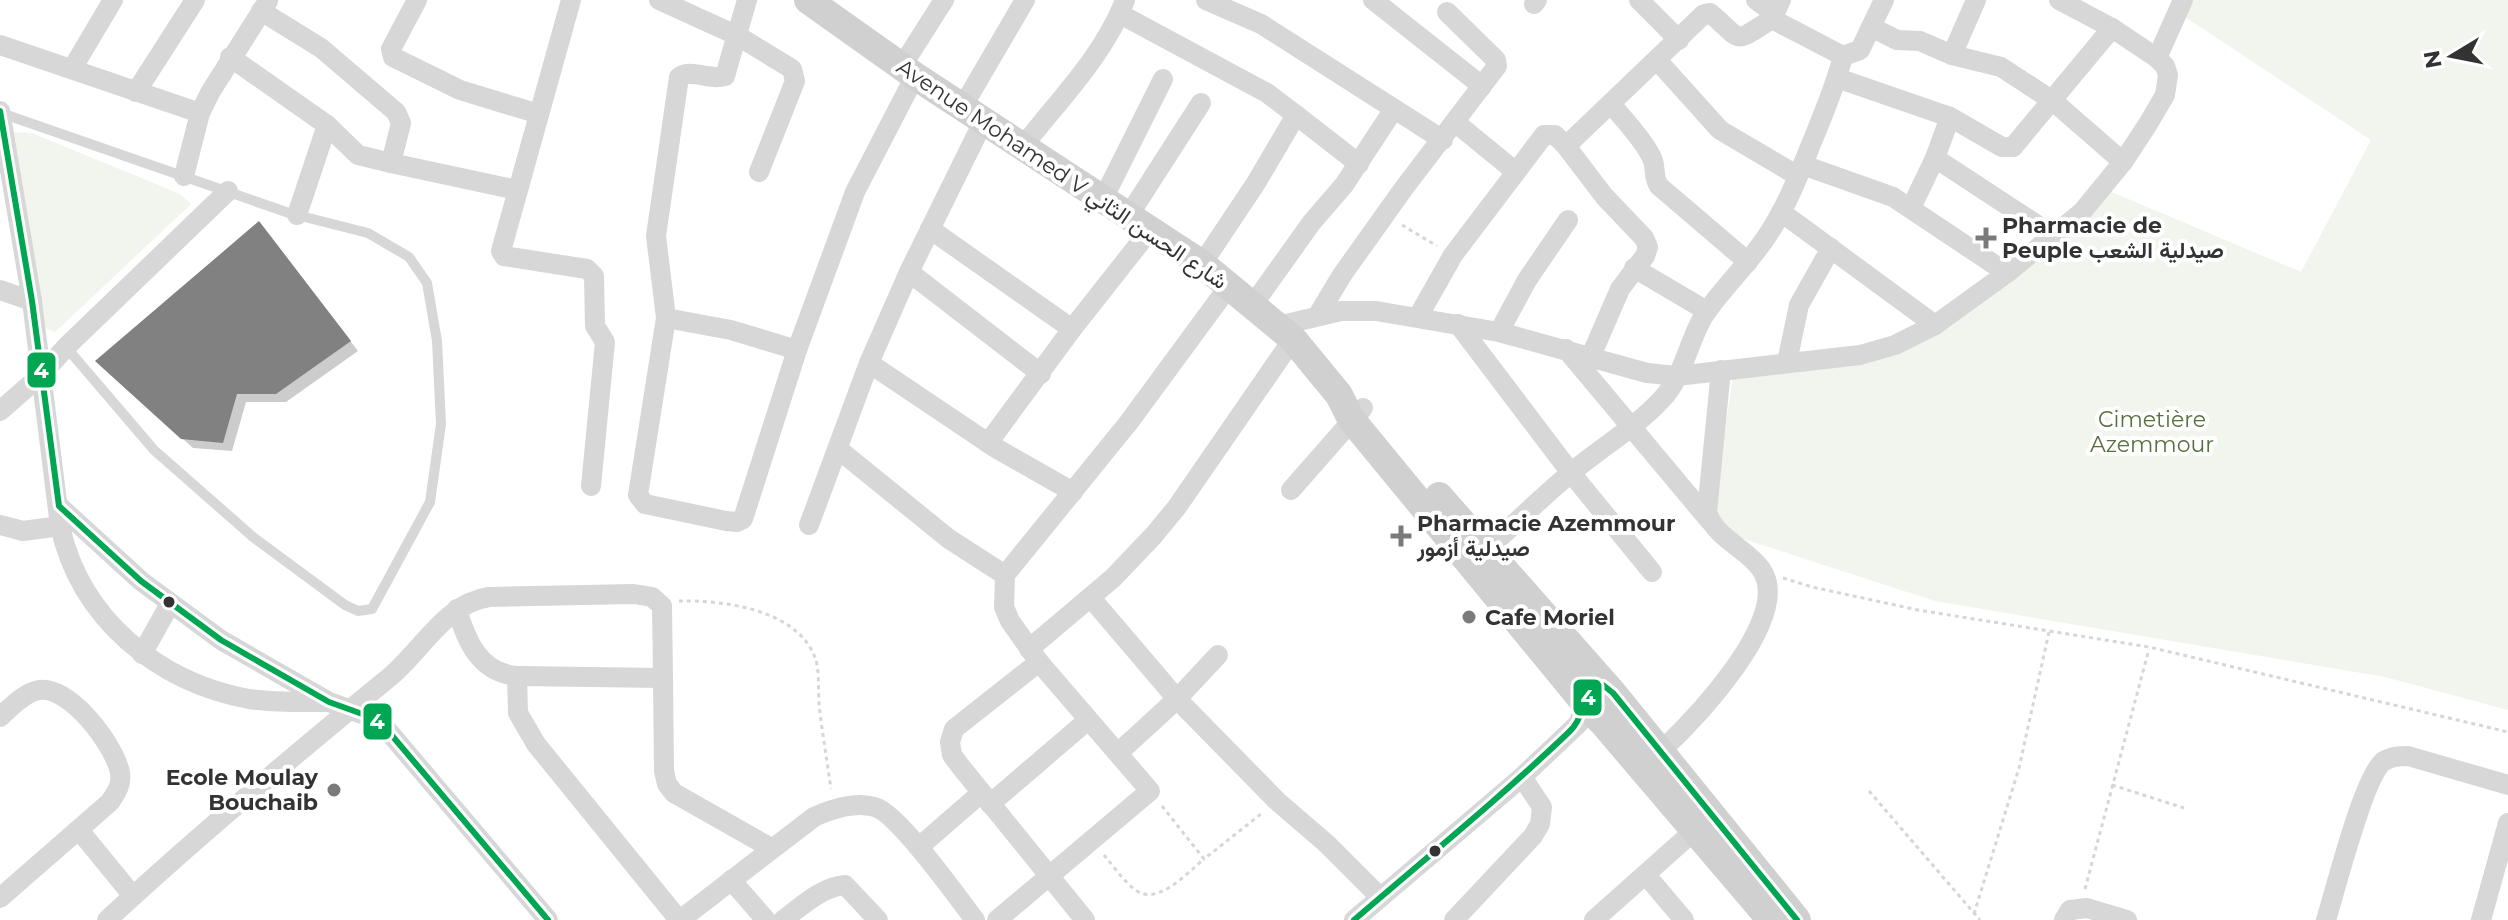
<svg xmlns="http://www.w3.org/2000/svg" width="2508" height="920" font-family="Montserrat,Vazirmatn,sans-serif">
<rect width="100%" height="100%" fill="#fff"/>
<g fill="#f1f5ed">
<polygon points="2182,0 2508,0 2508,710 2385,677 1935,601 1731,535 1713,515 1734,368 1870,357 2025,264 2107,190 2301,272 2371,140 2176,11"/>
<polygon points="12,132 32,133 180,194 191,204 55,332 41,326"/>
</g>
<polygon fill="#0003" points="268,233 358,351 286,402 246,402 232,451 193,448 107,370"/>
<polygon fill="#818181" points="259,221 351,341 276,394 237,394 223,443 181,439 95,361"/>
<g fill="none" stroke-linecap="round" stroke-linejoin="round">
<g stroke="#d6d6d6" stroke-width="3" stroke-dasharray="4 4" stroke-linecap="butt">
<polyline points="1402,225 1437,246"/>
<polyline points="1783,578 1812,587 1918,610 2149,647 2508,732"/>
<path d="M679 601C723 600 794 609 814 655 820 668 818 689 819 704 822 732 827 760 831 789"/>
<polyline points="2112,785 2184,808"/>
<polyline points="1869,791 1980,920"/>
<polyline points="1162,806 1204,859 1261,814"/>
<path d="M1104 855C1113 866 1123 880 1134 889 1157 908 1188 872 1204 859"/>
<polyline points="2085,889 2149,649"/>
<polyline points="1974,914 2019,768 2049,632"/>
</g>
<polyline stroke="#d7d7d7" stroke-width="10" points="1,113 289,213 368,233 409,257 427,283 437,341 441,424 430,502 372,609 358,611 345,605 253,537 154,450 66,347"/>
<g stroke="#d7d7d7" stroke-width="20">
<polyline points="417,0 391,49 393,57 460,90 539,114"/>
<polyline points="571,0 501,251 504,256 587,269 594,276 595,326 605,342 591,486"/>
<polyline points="659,0 738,36 792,69 795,81 759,172"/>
<path d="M747 0 725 76C710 81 691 68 679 77L656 236 666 318 638 495 645 504 726 521 737 522 743 519 797 350 855 192 915 76"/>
<polyline points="1206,0 1261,24 1443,140"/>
<polyline points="1373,0 1482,86"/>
<polyline points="1639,0 1679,40"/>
<polyline points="1756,0 1774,13"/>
<polyline points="1534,4 1537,0"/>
<polyline points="261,11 321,48 396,112 401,123 391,163 517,190"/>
<polyline points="1120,14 1267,93 1296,115"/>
<polyline points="1871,27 1884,0"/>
<polyline points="0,45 200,113"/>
<polyline points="1952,55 1976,0"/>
<polyline points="1843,56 1860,50 1871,27 1897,40 1920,41 1952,55 2001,67 2053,101 2123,162"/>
<polyline points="230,57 327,125 297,215"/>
<polyline points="2157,58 2183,0"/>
<polyline points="1657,60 1720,130 1798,176"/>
<polyline points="902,66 944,0"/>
<polyline points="72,69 113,0"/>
<polyline points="1837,78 1950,117 1935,158 1911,208"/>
<polyline points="136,92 195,0"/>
<path d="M1612 105C1625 121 1642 138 1651 156 1657 166 1652 176 1659 186L1748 262"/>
<polyline points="963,106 1025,0"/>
<path d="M0 111 32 301 60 526C80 618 157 682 249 699 275 703 303 702 329 702"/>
<polyline points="1950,117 2002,147 2013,147 2112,28"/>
<polyline points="327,125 358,155 391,163"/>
<path d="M1024 145C1059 100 1105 54 1125 0"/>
<polyline points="1566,146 1604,196 1644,238 1648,247 1645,256 1620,289 1591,356"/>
<polyline points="1935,158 2054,236"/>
<polyline points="1803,165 1893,197 2007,273"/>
<path d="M1516 172 1544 135H1555L1566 146 1704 14 1710 13C1744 41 1731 45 1772 19"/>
<polyline points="184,176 200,113 211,91 268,1"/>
<polyline points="1103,199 1163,79"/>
<polyline points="1781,212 1935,325"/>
<polyline points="1129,215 1201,103"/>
<polyline points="930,229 1072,329 1150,230"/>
<polyline points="1202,264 1256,183 1296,115 1359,164"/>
<polyline points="1634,268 1707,311"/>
<polyline points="909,272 1041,374"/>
<polyline points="0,290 32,301"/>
<polyline points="1252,306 1312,222 1344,185 1394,109"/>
<polyline points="1318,315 1342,275 1404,188 1497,66 1496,60 1447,12"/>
<polyline points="1418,317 1453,255 1516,172 1456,123"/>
<polyline points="666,318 731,330 797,350"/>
<polyline points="1458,324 1571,473 1652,572"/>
<polyline points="1278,326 1341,311 1376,311 1499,332 1647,373 1677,376 1860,355 1895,345 1935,325 2007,273 2082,212 2123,162 2148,124 2165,95 2168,75 2165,66 2157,58 2112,28 2059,0"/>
<polyline points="1499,332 1527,280 1568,220"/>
<polyline points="1566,349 1710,521"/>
<polyline points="1787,362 1799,305 1831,248"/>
<polyline points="869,363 994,447 1073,492"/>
<polyline points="0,411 41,375 66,347 228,191"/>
<polyline points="988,443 1072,329"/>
<polyline points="838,449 949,539 1005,575"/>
<polyline points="1291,490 1363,408"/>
<polyline points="59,506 141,581 221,640 329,702 368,716 383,725 548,920"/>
<polyline points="0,525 23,531 60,526"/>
<polyline points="809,525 869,363 909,272 984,120"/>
<path d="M1477 558C1509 530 1539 499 1572 472 1602 447 1636 427 1662 399 1683 377 1688 343 1703 317 1722 288 1748 265 1767 236 1788 205 1800 171 1814 137 1825 110 1836 84 1843 56L1772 19 1781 0"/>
<polyline points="1091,598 1177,699 1277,801 1327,844 1380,897"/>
<path d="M457 609C466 641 480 673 517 676"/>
<polyline points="1029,649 1113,578 1154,535 1177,507 1293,339"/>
<polyline points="142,654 170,604"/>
<polyline points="1039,662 954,729 950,742 952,755 961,767 1085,920"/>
<polyline points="663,678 664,771 667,784 674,793 771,848"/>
<path d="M0 717C10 708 22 695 35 691 67 680 116 747 120 773 122 785 116 793 110 802L0 898"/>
<path d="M1660 752C1692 722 1795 617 1761 569 1746 548 1715 538 1707 512L1721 370"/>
<polyline points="1118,753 1177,699 1218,655"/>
<polyline points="990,804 1088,720"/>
<polyline points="79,830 133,896"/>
<polyline points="919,847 980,794"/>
<polyline points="1646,875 1684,920"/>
<polyline points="731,880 766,920"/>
<path d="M107 920C199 835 294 755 391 676 422 650 446 603 489 597L634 594 652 597 662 606 663 678 517 676 518 713 536 744 679 920"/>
<path d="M680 920 814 817C831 809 856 801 875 807 899 814 957 897 975 920"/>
<path d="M783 920C802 906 821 887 845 885L878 920"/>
<polyline points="997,920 1150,791 1039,662 1010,621 1004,607 1005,575 1129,422 1229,286"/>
<polyline points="1354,920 1522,777 1579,723 1587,695"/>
<polyline points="1454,920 1533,836 1540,824 1542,807 1522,777"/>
<polyline points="1594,920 1694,831"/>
<polyline points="2064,920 2070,910 2087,908 2127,920"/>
<path d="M2326 920C2335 892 2364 774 2384 761 2392 756 2400 756 2408 756L2508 785"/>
<polyline points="2481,920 2508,823"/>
</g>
<g stroke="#d0d0d0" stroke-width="28">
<polyline points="808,0 915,76 1202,264 1293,339 1339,395 1351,419 1592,712 1603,723 1771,920"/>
<polyline points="1439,496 1613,693 1797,920"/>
</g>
<g stroke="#fff" stroke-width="12">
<g id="bus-1">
<polyline points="0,111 32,301 59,506 141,581 221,640 329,702 368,716 383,725 548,920"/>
<path d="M1354 920C1426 858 1500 798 1569 732 1587 715 1577 697 1603 685L1613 693 1797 920"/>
</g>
</g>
<use href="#bus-1" stroke="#00a651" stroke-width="6"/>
</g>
<g fill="#7a7a7a" stroke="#fff" stroke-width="3">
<path d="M1982 226h8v8h8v8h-8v8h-8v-8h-8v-8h8z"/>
<path d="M1397 524h8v8h8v8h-8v8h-8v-8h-8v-8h8z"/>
<circle cx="1469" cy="617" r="8"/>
<circle cx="334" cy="790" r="8"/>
</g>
<g fill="#333" stroke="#fff" stroke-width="3">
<circle cx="169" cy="602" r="7"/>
<circle cx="1435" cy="851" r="7"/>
</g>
<g text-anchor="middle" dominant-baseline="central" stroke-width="8" stroke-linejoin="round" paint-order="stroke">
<g font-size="22" fill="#333" stroke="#fff">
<text transform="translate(1062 174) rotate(34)">Avenue Mohamed V شارع الحسن الثاني</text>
</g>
<g font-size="22" font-weight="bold" fill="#333" stroke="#fff" text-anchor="start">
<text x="2002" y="225">Pharmacie de<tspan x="2002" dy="25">Peuple صيدلية الشعب</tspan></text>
<text x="1417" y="523">Pharmacie Azemmour<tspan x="1417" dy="25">صيدلية أزمور</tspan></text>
<text x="1485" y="617">Cafe Moriel</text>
<text x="318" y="777" text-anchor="end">Ecole Moulay<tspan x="318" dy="25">Bouchaib</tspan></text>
</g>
<g font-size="22" fill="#56703f" stroke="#fff">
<text x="2152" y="419">Cimetière<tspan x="2152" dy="25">Azemmour</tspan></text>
</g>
</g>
<g stroke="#fff" stroke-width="3">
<rect x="26" y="351" width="31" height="38" rx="8" fill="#00a651"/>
<rect x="1572" y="678" width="31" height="39" rx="8" fill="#00a651"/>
<rect x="362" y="702" width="31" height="39" rx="8" fill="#00a651"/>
</g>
<g font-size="22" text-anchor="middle" font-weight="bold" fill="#fff">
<text x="41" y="378">4</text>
<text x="1588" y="705">4</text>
<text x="377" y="729">4</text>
</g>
<g transform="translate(2452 56) rotate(260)" stroke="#ffffff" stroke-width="6" paint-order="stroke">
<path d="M0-6L14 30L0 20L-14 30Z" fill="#333333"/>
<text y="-12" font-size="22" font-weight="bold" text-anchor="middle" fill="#333333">N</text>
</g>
</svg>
